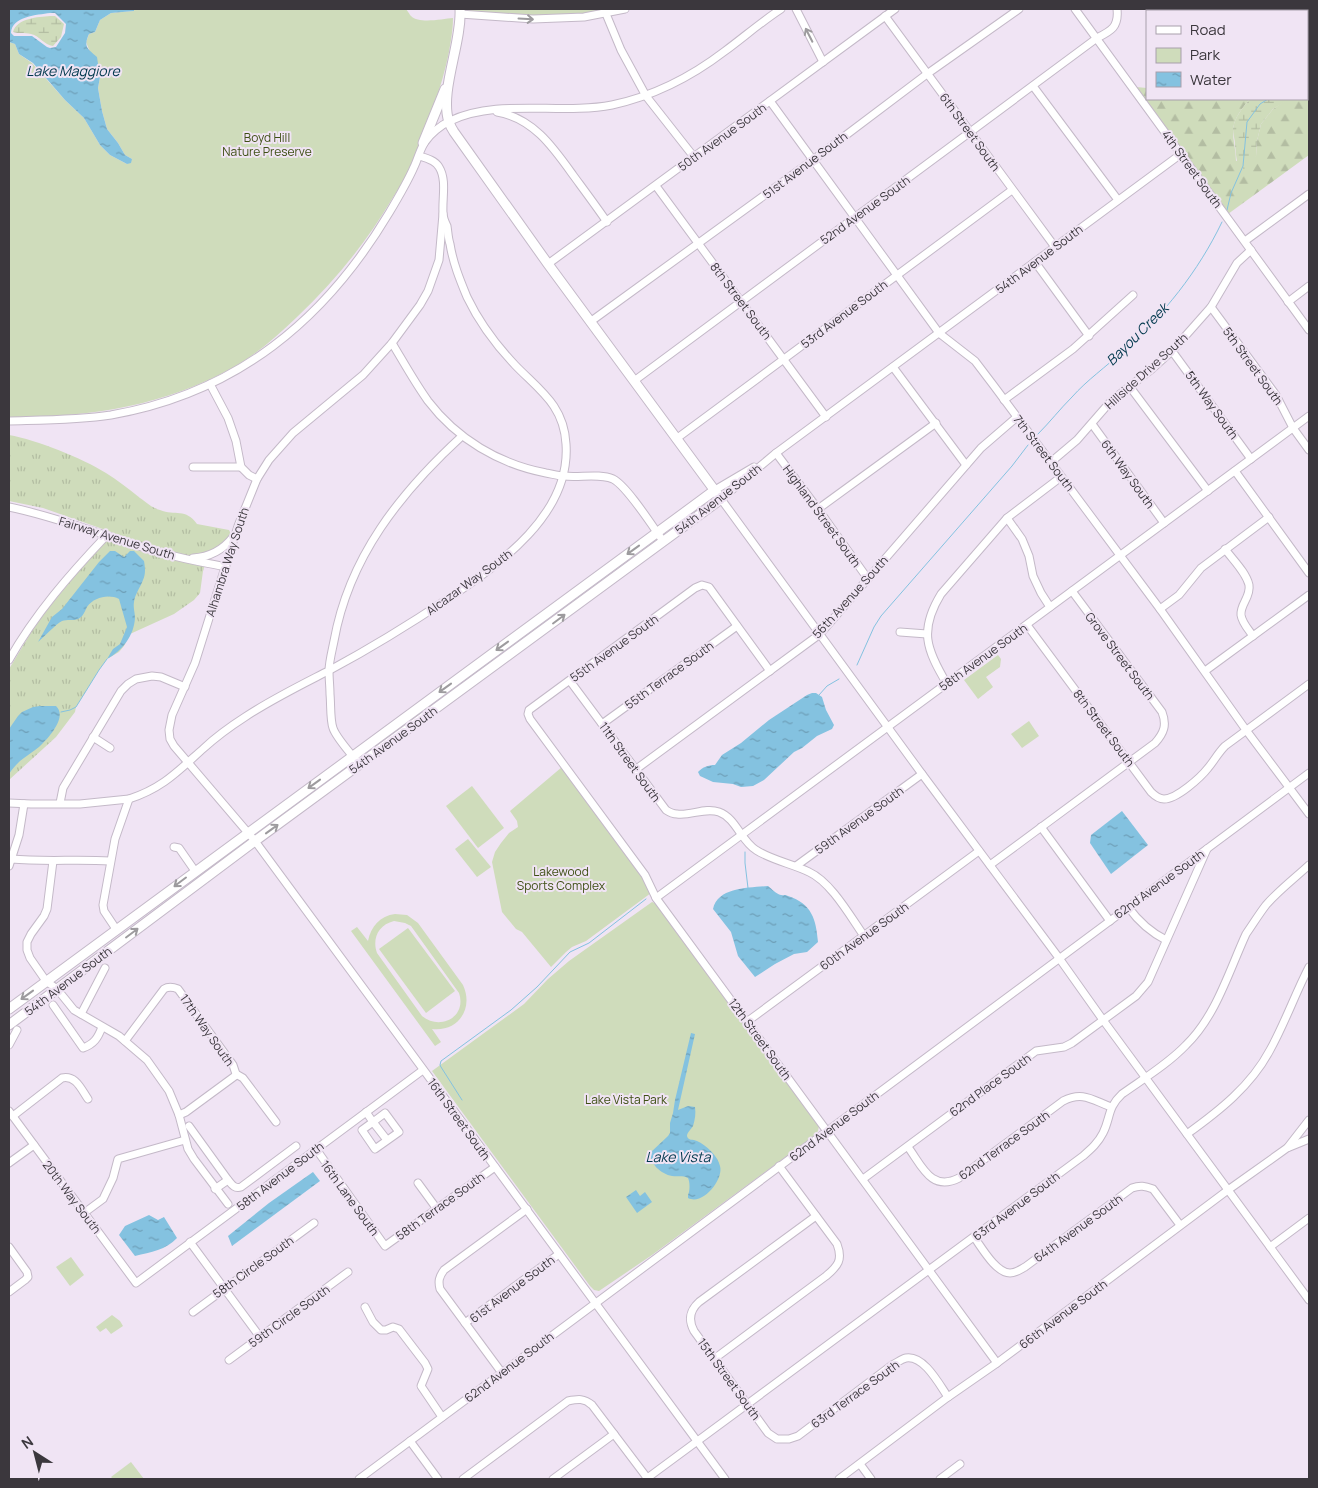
<svg xmlns="http://www.w3.org/2000/svg" width="1318" height="1488" font-family="Manrope,sans-serif">
<defs>
<pattern id="grass-tufts" width="24" height="20" patternUnits="userSpaceOnUse" patternTransform="scale(1.25)"><rect width="24" height="20" fill="#cfdcbb"/><path d="M3 7l-1-3M5 7V3M7 7l1-3M15 17l-1-3M17 17v-4M19 17l1-3" fill="none" stroke="#b3bda2"/></pattern>
<pattern id="forest-firs" width="22" height="20" patternUnits="userSpaceOnUse" patternTransform="scale(1.25)"><rect width="22" height="20" fill="#cfdcbb"/><path d="M5 1l3.5 6h-7zM16 11l3.5 6h-7z" fill="#b3bda2"/></pattern>
<pattern id="wetland-marsh" width="20" height="14" patternUnits="userSpaceOnUse" patternTransform="scale(1.25)"><rect width="20" height="14" fill="#cfdcbb"/><path d="M1 5h8M5 5V1M11 12h8M15 12V8" fill="none" stroke="#b3bda2"/></pattern>
<pattern id="water-ripples" width="26" height="14" patternUnits="userSpaceOnUse" patternTransform="scale(1.25)"><rect width="26" height="14" fill="#84c2e0"/><path d="M2 4q2-2 4 0t4 0M15 11q2-2 4 0t4 0" fill="none" stroke="#6d9eb7"/></pattern>
</defs>
<rect width="100%" height="100%" fill="#f0e4f4"/>
<path fill="url(#grass-tufts)" d="M9 435C37 440 82 458 106 473 117 480 129 489 140 498 146 502 152 508 160 510 175 516 186 508 197 524L229 530 231 534 219 546 209 552 203 571 200 593 194 600 174 614 130 634 124 646 119 652 107 659 99 670 76 707 75 712 56 737 9 780V669L33 629 46 611 87 561 114 533 43 508 9 501Z"/>
<path fill="url(#forest-firs)" d="M1309 83V155L1228 214 1136 87 1147 88V99H1250C1243 107 1233 119 1233 131 1233 141 1236 151 1236 161L1256 156 1257 141 1261 124 1273 109 1288 99H1307V88Z"/>
<g fill="url(#wetland-marsh)">
<path d="M50 16H55L64 24 61 37 53 46C44 45 40 36 31 34 24 32 19 34 13 32 17 18 38 17 50 16Z"/>
<path d="M1250 99H1290L1273 109 1261 124 1257 141 1256 156 1245 169 1239 168C1236 160 1236 153 1235 145 1235 140 1233 134 1233 129 1234 118 1243 107 1250 99Z"/>
</g>
<g fill="#cfdcbb" fill-rule="evenodd">
<path d="M134 9H406C407 10 410 15 411 16 419 24 442 19 453 18 453 26 452 33 451 40 446 74 434 107 421 138 417 150 413 162 407 173 403 182 397 191 392 199 366 243 334 282 297 317 277 336 256 355 232 368 165 406 85 418 9 417V42L15 44 19 54 32 63 65 100 84 118 100 145 110 155 127 164 132 159 125 155 118 143 107 129 102 111 98 88 100 77 86 42 89 34 95 32 100 20 111 13 134 11Z"/>
<polygon points="466,9 614,9 572,15 536,17 470,12"/>
<polygon points="998,655 1001,659 1000,667 986,677 993,687 978,699 964,680"/>
<polygon points="1029,721 1039,736 1022,748 1011,734"/>
<polygon points="562,767 643,876 651,893 586,941 572,947 566,952 551,967 522,932 516,929 502,912 492,862 495,852 501,843 509,833 518,827 517,821 510,811"/>
<polygon points="472,786 504,828 478,848 446,806"/>
<polygon points="468,839 491,867 477,877 455,849"/>
<polygon points="652,902 655,903 819,1126 818,1131 814,1136 652,1255 599,1291 594,1290 590,1286 432,1071 524,1004 548,979 569,961"/>
<path d="M395 914 407 915 418 923 463 985C474 1009 458 1032 432 1029L441 1042 435 1046 351 931 357 927 368 941C371 926 380 916 395 914ZM394 921 405 923 411 926 459 993C467 1017 440 1031 422 1016L377 953C372 939 378 925 394 921Z"/>
<polygon points="408,928 455,991 426,1013 379,949"/>
<polygon points="71,1257 84,1275 70,1286 56,1267"/>
<polygon points="112,1315 120,1321 123,1326 111,1334 106,1328 100,1332 96,1327"/>
<polygon points="131,1462 144,1479 113,1479 111,1477"/>
</g>
<g fill="url(#water-ripples)" fill-rule="evenodd">
<path d="M9 9H134V11L111 13 100 20 95 32 89 34C83 47 88 49 97 57L100 77 98 88 102 111 107 129 118 143 125 155 132 159 131 163 127 164 110 155 100 145 84 118 65 100 33 63 19 54 15 44 9 42ZM50 13H55L66 24 65 33 56 47 50 48 47 47 32 36H14L11 33C12 16 37 15 50 13Z"/>
<path d="M110 551H115L124 557 130 551H134L144 561C145 567 146 574 143 580 140 588 135 594 134 602 133 607 135 613 135 618 134 636 122 651 107 659L113 649 120 644 127 627 119 599C109 594 94 597 87 607 85 611 83 617 78 619 73 621 67 619 62 621 56 624 44 637 38 642L52 617 62 609 99 562Z"/>
<path d="M812 693H816L822 697 826 710 834 725 832 729 817 736 802 748 794 752 764 780 753 786 741 787 733 784 713 782 700 776 698 772C703 767 708 765 715 765L722 755 741 743 769 720 807 695Z"/>
<path d="M40 706H56C68 717 48 739 39 747 33 752 26 756 20 761 16 765 12 769 9 774V729L18 716 22 712 33 707Z"/>
<polygon points="1122,811 1148,845 1111,874 1090,843 1091,835"/>
<path d="M768 886C772 889 776 894 781 895 786 896 783 894 788 896 812 904 816 919 818 942L807 952 794 954 775 964 755 977 738 956 731 932 713 909C718 887 749 888 768 886Z"/>
<path d="M691 1033 695 1034 678 1110 688 1106 695 1107C696 1113 695 1120 693 1126 691 1129 687 1133 687 1136 688 1141 693 1139 697 1141 706 1145 718 1156 720 1166 724 1179 703 1206 688 1198V1195C690 1191 690 1182 688 1178 682 1175 678 1177 672 1176 661 1174 650 1164 650 1153L668 1136 670 1133V1123L673 1113 675 1100Z"/>
<polygon points="313,1172 320,1181 232,1246 228,1236 269,1203"/>
<polygon points="636,1190 640,1196 645,1192 652,1202 637,1213 626,1197"/>
<path d="M149 1215 158 1220 164 1217 177 1238C166 1250 151 1252 135 1256L119 1235 125 1226Z"/>
</g>
<g fill="none" stroke-linecap="round" stroke-linejoin="round">
<g stroke="#84c2e0" stroke-width="1">
<polyline points="1227,210 1231,193 1243,166 1247,122 1260,104 1268,99"/>
<path d="M1038 434C1050 422 1060 409 1072 397 1087 380 1106 367 1123 351 1164 314 1198 272 1222 222"/>
<polyline points="857,665 874,627 881,616 1012,466 1028,445"/>
<polyline points="819,695 827,686 839,679"/>
<polyline points="61,712 70,710 76,707 99,670 107,659"/>
<polyline points="745,852 745,863 748,888"/>
<polyline points="462,1100 441,1067 440,1065 441,1061 511,1010 537,987 570,952 589,943 646,899"/>
</g>
<g stroke="#c4b9c8" stroke-width="9">
<g id="minor">
<polyline points="604,9 621,50 646,96 694,157"/>
<polyline points="796,9 823,62"/>
<polyline points="1075,9 1309,330"/>
<polyline points="1158,9 1158,11"/>
<polyline points="460,14 533,19 584,17 625,9"/>
<polyline points="885,16 1055,247"/>
<polyline points="1033,86 1118,200"/>
<polyline points="770,101 939,333 975,361 994,386 1160,609 1246,730 1309,814"/>
<path d="M497 112C533 118 553 147 573 175 584 190 596 206 607 222"/>
<polyline points="1181,154 776,453 721,499 922,774 1059,958 1103,1020 1309,1300"/>
<polyline points="656,186 826,417"/>
<polyline points="443,214 439,260 428,291 420,305 392,343 363,375 293,433 269,460 257,479 238,526 195,663 172,715 169,730 170,739 174,746 255,841 725,1479"/>
<polyline points="1245,241 1309,194"/>
<polyline points="1035,262 1089,336"/>
<polyline points="548,264 895,9"/>
<polyline points="1288,302 1309,286"/>
<polyline points="1211,307 1276,395 1293,428 1309,450"/>
<polyline points="590,322 813,160 927,74 1019,9"/>
<path d="M392 343C404 363 415 383 428 401 457 439 499 464 546 473 552 474 558 476 564 476 579 478 599 473 613 479 627 486 653 527 663 541"/>
<polyline points="1172,351 1251,459"/>
<polyline points="893,367 966,465"/>
<path d="M634 381 1097 38C1111 31 1119 27 1117 9"/>
<polyline points="210,384 228,418 236,441 241,467 249,475 257,479"/>
<polyline points="1130,387 1208,491"/>
<polyline points="1004,400 1073,349 1133,295"/>
<path d="M9 421C43 420 78 420 111 415 237 393 325 320 389 213 398 198 407 183 414 167 418 159 420 149 425 142 430 134 441 125 450 121 498 98 560 115 612 105 654 96 691 77 725 51 744 37 761 22 781 9"/>
<polyline points="1092,424 1164,523"/>
<polyline points="676,439 1012,190"/>
<polyline points="776,453 818,509 868,579"/>
<polyline points="1051,462 1077,440 1111,401 1152,369 1172,351 1211,307 1237,263 1251,250"/>
<polyline points="193,467 241,467"/>
<polyline points="1235,471 1309,573"/>
<polyline points="715,490 754,467"/>
<path d="M9 507C64 518 115 541 170 555 188 560 207 563 226 567"/>
<polyline points="818,509 936,423"/>
<polyline points="1007,518 1022,539 1029,556 1033,576 1041,593 1050,607"/>
<path d="M1225 549C1233 560 1246 572 1249 585 1251 597 1240 604 1241 615 1242 623 1249 630 1253 636"/>
<path d="M193 558C210 557 223 550 233 537"/>
<polyline points="1160,609 1179,595 1201,568 1269,517"/>
<path d="M1027 625 1151 792C1155 796 1159 799 1164 799 1177 799 1201 777 1208 768 1214 761 1218 753 1225 746L1309 684"/>
<polyline points="900,632 927,634"/>
<path d="M9 660C35 614 70 574 106 536"/>
<polyline points="770,671 709,587 702,585 695,588 529,710 528,714 530,719 645,875 656,898 997,1363"/>
<polyline points="1205,671 1309,595"/>
<path d="M570 681 666 810C669 812 673 814 677 814 691 816 705 807 719 812 736 818 741 841 756 850 771 860 793 864 809 872 831 882 850 916 864 936"/>
<path d="M947 684C926 649 919 630 941 594L1007 518 1061 477"/>
<polyline points="602,724 737,626"/>
<polyline points="93,737 110,748"/>
<path d="M360 765C353 756 336 738 333 728 330 720 331 704 330 694 330 687 329 679 329 671 329 662 332 651 334 641 349 557 400 493 462 436"/>
<polyline points="635,770 820,634 981,448 1017,417"/>
<polyline points="9,803 31,804 80,804 129,799"/>
<polyline points="60,803 63,788 121,691 128,684 136,679 152,676 161,677 185,687"/>
<polyline points="1041,827 1110,921"/>
<polyline points="174,847 179,848 195,871"/>
<path d="M11 859C44 862 77 859 110 861"/>
<polyline points="53,861 47,909 44,916 31,934 27,942 27,950 30,958 46,981 57,989 74,1010 119,1036 147,1060 169,1091 179,1115 188,1149 194,1159 228,1204"/>
<path d="M990 865 1155 743C1164 733 1167 725 1162 712L1072 591"/>
<polyline points="9,866 19,835 24,804"/>
<polyline points="796,866 922,774"/>
<polyline points="656,898 1309,416"/>
<path d="M1128 907C1139 922 1150 932 1166 940"/>
<path d="M116 929 104 911 103 905 115 839 129 799C163 788 178 771 204 748 217 736 231 726 245 717 272 699 301 685 330 670 371 648 410 624 449 598 500 564 571 514 566 444 564 405 539 390 515 365 496 345 479 322 467 297 460 280 453 263 450 244 448 238 448 232 447 226 445 222 443 217 443 213 442 198 447 180 439 167 435 160 426 158 419 156"/>
<path d="M53 1005 83 1048C94 1044 98 1038 102 1027"/>
<polyline points="81,1014 105,968"/>
<polyline points="748,1021 979,851"/>
<path d="M125 1041 164 989C169 986 173 987 178 989L233 1065 236 1074 243 1078 276 1122"/>
<polyline points="9,1045 17,1030"/>
<polyline points="9,1111 136,1283 423,1070"/>
<polyline points="366,1112 373,1122 385,1113 399,1132 375,1149 362,1130 373,1122 387,1140"/>
<polyline points="179,1115 186,1112 235,1076 236,1074"/>
<path d="M13 1116 62 1078C76 1075 81 1089 88 1099"/>
<polyline points="189,1126 228,1180 215,1189"/>
<path d="M1187 1134C1219 1111 1251 1086 1270 1050 1285 1023 1295 994 1309 967"/>
<path d="M908 1147C922 1166 931 1192 959 1178L1063 1101C1083 1091 1092 1100 1111 1107"/>
<polyline points="1288,1147 1309,1120"/>
<polyline points="316,1149 385,1246 495,1167"/>
<polyline points="9,1163 34,1145"/>
<polyline points="863,1179 1036,1051 1064,1047 1072,1043 1136,996 1148,982 1207,849"/>
<path d="M228 1180C232 1185 235 1189 241 1187L296 1146"/>
<polyline points="418,1183 437,1209"/>
<polyline points="84,1213 103,1199 113,1178 118,1159 185,1140"/>
<path d="M816 1216 699 1302C690 1310 688 1320 694 1331L768 1433 777 1439H789L798 1436 892 1365C897 1363 901 1359 906 1358 924 1355 939 1384 948 1397"/>
<path d="M974 1237C982 1248 996 1273 1010 1273 1016 1273 1021 1269 1025 1267L1132 1188C1140 1185 1145 1186 1153 1189L1180 1225"/>
<polyline points="190,1242 260,1337"/>
<polyline points="9,1247 27,1272 28,1277 25,1280 9,1292"/>
<polyline points="1270,1247 1309,1218"/>
<polyline points="365,1307 373,1322 381,1330 386,1330 393,1327 399,1329 425,1363 428,1369 421,1386 442,1417"/>
<polyline points="193,1312 314,1223"/>
<polyline points="465,1323 559,1254"/>
<path d="M714 1359 826 1276C838 1266 843 1260 837 1244L779 1166"/>
<polyline points="229,1360 348,1272"/>
<path d="M502 1373 440 1289C438 1281 439 1277 444 1270L527 1209"/>
<polyline points="410,1441 438,1479"/>
<polyline points="860,1464 871,1479"/>
<polyline points="359,1479 1309,773"/>
<path d="M463 1479 568 1401C578 1399 584 1398 592 1405L648 1479"/>
<polyline points="553,1479 614,1434"/>
<path d="M646 1479 1083 1156C1091 1149 1098 1143 1103 1133 1111 1117 1107 1108 1122 1094 1143 1079 1168 1064 1186 1045 1216 1016 1229 971 1246 934 1253 924 1259 914 1266 905 1279 890 1295 878 1309 865"/>
<polyline points="839,1479 948,1397 997,1363 1228,1190 1287,1148 1309,1139"/>
<polyline points="940,1479 960,1464"/>
</g>
</g>
<g stroke="#c4b9c8" stroke-width="11">
<g id="major">
<polyline points="423,143 445,89"/>
<polyline points="9,1009 715,490"/>
<path d="M9 1025 255 841 721 499 548 264 454 132C452 129 450 125 449 122 439 92 462 43 460 9"/>
</g>
</g>
<use href="#minor" stroke="#fff" stroke-width="7"/>
<use href="#major" stroke="#fff" stroke-width="9"/>
</g>
<defs><path id="oneway-shaft" d="M-6 0H5M1.5-3L5.5 0L1.5 3" fill="none" stroke-width="1.6" stroke-linecap="round" stroke-linejoin="round" transform="scale(1.25)"/></defs>
<g stroke="#9d9b9e">
<use href="#oneway-shaft" transform="translate(526 19) rotate(3)"/>
<use href="#oneway-shaft" transform="translate(809 35) rotate(-117)"/>
<use href="#oneway-shaft" transform="translate(633 550) rotate(144)"/>
<use href="#oneway-shaft" transform="translate(559 619) rotate(-37)"/>
<use href="#oneway-shaft" transform="translate(502 646) rotate(144)"/>
<use href="#oneway-shaft" transform="translate(445 688) rotate(144)"/>
<use href="#oneway-shaft" transform="translate(314 784) rotate(144)"/>
<use href="#oneway-shaft" transform="translate(272 829) rotate(-36)"/>
<use href="#oneway-shaft" transform="translate(180 882) rotate(143)"/>
<use href="#oneway-shaft" transform="translate(132 933) rotate(-37)"/>
<use href="#oneway-shaft" transform="translate(27 995) rotate(144)"/>
</g>
<g text-anchor="middle" dominant-baseline="central" stroke-width="4" stroke-linejoin="round" paint-order="stroke">
<g font-size="12" fill="#3b373d" stroke="#f0e4f4">
<text transform="translate(970 132) rotate(54)">6th Street South</text>
<text transform="translate(722 137) rotate(-36)">50th Avenue South</text>
<text transform="translate(805 165) rotate(-37)">51st Avenue South</text>
<text transform="translate(1192 169) rotate(54)">4th Street South</text>
<text transform="translate(865 210) rotate(-36)">52nd Avenue South</text>
<text transform="translate(1039 259) rotate(-37)">54th Avenue South</text>
<text transform="translate(741 301) rotate(53)">8th Street South</text>
<text transform="translate(844 314) rotate(-37)">53rd Avenue South</text>
<text transform="translate(1253 366) rotate(54)">5th Street South</text>
<text transform="translate(1146 371) rotate(-42)">Hillside Drive South</text>
<text transform="translate(1212 405) rotate(54)">5th Way South</text>
<text transform="translate(1044 453) rotate(53)">7th Street South</text>
<text transform="translate(1128 474) rotate(54)">6th Way South</text>
<text transform="translate(718 499) rotate(-38)">54th Avenue South</text>
<text transform="translate(822 516) rotate(54)">Highland Street South</text>
<text transform="translate(117 538) rotate(17)">Fairway Avenue South</text>
<text transform="translate(227 562) rotate(-72)">Alhambra Way South</text>
<text transform="translate(469 582) rotate(-36)">Alcazar Way South</text>
<text transform="translate(850 597) rotate(-48)">56th Avenue South</text>
<text transform="translate(614 648) rotate(-36)">55th Avenue South</text>
<text transform="translate(1120 656) rotate(53)">Grove Street South</text>
<text transform="translate(983 657) rotate(-36)">58th Avenue South</text>
<text transform="translate(669 675) rotate(-36)">55th Terrace South</text>
<text transform="translate(1104 728) rotate(53)">8th Street South</text>
<text transform="translate(393 740) rotate(-36)">54th Avenue South</text>
<text transform="translate(630 762) rotate(54)">11th Street South</text>
<text transform="translate(859 820) rotate(-36)">59th Avenue South</text>
<text transform="translate(1159 884) rotate(-36)">62nd Avenue South</text>
<text transform="translate(864 936) rotate(-36)">60th Avenue South</text>
<text transform="translate(68 981) rotate(-37)">54th Avenue South</text>
<text transform="translate(207 1030) rotate(55)">17th Way South</text>
<text transform="translate(760 1039) rotate(54)">12th Street South</text>
<text transform="translate(990 1085) rotate(-36)">62nd Place South</text>
<text transform="translate(459 1119) rotate(54)">16th Street South</text>
<text transform="translate(834 1126) rotate(-37)">62nd Avenue South</text>
<text transform="translate(1004 1145) rotate(-36)">62nd Terrace South</text>
<text transform="translate(280 1176) rotate(-37)">58th Avenue South</text>
<text transform="translate(72 1197) rotate(53)">20th Way South</text>
<text transform="translate(350 1198) rotate(54)">16th Lane South</text>
<text transform="translate(440 1206) rotate(-36)">58th Terrace South</text>
<text transform="translate(1016 1206) rotate(-37)">63rd Avenue South</text>
<text transform="translate(1078 1228) rotate(-36)">64th Avenue South</text>
<text transform="translate(253 1267) rotate(-36)">58th Circle South</text>
<text transform="translate(512 1289) rotate(-37)">61st Avenue South</text>
<text transform="translate(1063 1314) rotate(-37)">66th Avenue South</text>
<text transform="translate(289 1316) rotate(-36)">59th Circle South</text>
<text transform="translate(509 1367) rotate(-37)">62nd Avenue South</text>
<text transform="translate(729 1379) rotate(54)">15th Street South</text>
<text transform="translate(855 1394) rotate(-36)">63rd Terrace South</text>
</g>
<g font-size="12" fill="#3e4f14" stroke="#f0e4f4">
<text x="267" y="137">Boyd Hill<tspan x="267" dy="14">Nature Preserve</tspan></text>
<text x="561" y="871">Lakewood<tspan x="561" dy="14">Sports Complex</tspan></text>
<text x="626" y="1099">Lake Vista Park</text>
</g>
<g font-size="14" font-style="italic" fill="#00384d" stroke="#f0e4f4">
<text x="73" y="70">Lake Maggiore</text>
<text transform="translate(1137 334) rotate(-45)">Bayou Creek</text>
<text x="678" y="1156">Lake Vista</text>
</g>
</g>
<rect width="1318" height="1488" fill="none" stroke="#3b373d" stroke-width="20"/>
<rect x="1146" y="10" width="162" height="90" fill="#f0e4f4" stroke="#a89fab"/>
<rect x="1156" y="26" width="25" height="8" fill="#ffffff" stroke="#a89fab"/>
<text x="1190" y="35" font-size="15" fill="#3b373d">Road</text>
<rect x="1156" y="48" width="25" height="15" fill="#cfdcbb" stroke="#a89fab"/>
<text x="1190" y="60" font-size="15" fill="#3b373d">Park</text>
<rect x="1156" y="72" width="25" height="15" fill="url(#water-ripples)" stroke="#a89fab"/>
<text x="1190" y="85" font-size="15" fill="#3b373d">Water</text>
<g transform="translate(35 1453) rotate(324)" stroke="#f0e4f4" stroke-width="4" paint-order="stroke">
<path d="M0-4L9 19L0 12L-9 19Z" fill="#3b373d"/>
<text y="-8" font-size="14" font-weight="bold" text-anchor="middle" fill="#3b373d">N</text>
</g>
</svg>
